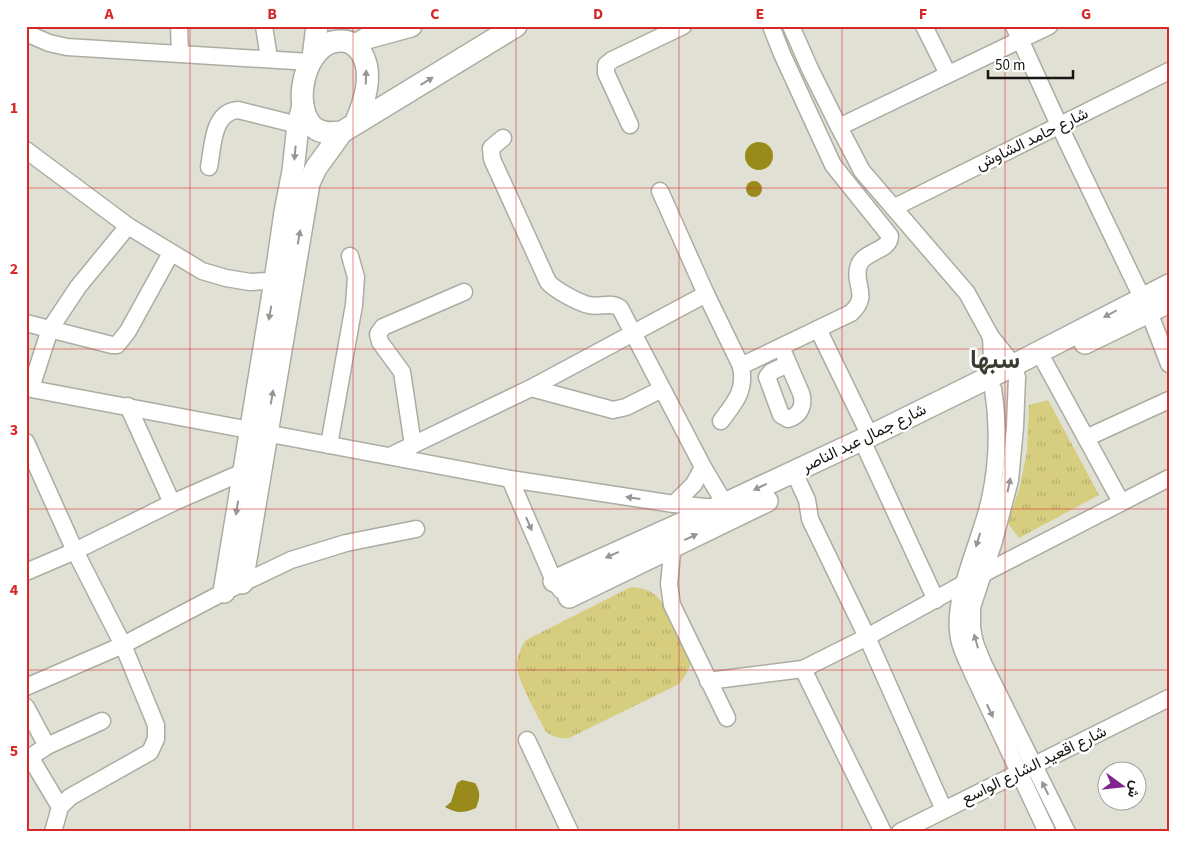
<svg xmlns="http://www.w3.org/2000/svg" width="1195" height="858" font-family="'Source Sans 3',Vazirmatn,sans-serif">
<defs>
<pattern id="park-tufts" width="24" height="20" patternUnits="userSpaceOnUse" patternTransform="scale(1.25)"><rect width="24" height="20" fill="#d6cd7f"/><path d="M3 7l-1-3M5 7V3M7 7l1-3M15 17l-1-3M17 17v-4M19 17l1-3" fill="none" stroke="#b7af6d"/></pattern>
</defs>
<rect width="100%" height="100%" fill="#e1e0d5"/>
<g fill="url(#park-tufts)">
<polygon points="1048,400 1099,495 1019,538 1007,522 1019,490 1027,452 1029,405"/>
<path d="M631 587C640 588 647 589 654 594 667 603 691 647 690 663 690 670 683 678 679 684L569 738C560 739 553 737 546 732 538 716 518 682 517 666 517 656 521 647 526 640Z"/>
</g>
<g fill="#988b1c">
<circle cx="759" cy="156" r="14"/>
<circle cx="754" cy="189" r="8"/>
<path d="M462 780 475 783C481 792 480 798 476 808 464 813 457 814 445 807L451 802 457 783Z"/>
</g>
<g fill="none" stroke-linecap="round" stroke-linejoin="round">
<g stroke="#adaca2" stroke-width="19">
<g id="minor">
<polyline points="179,26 180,53"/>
<polyline points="264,26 269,58"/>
<polyline points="791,26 810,69 839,127 862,171 967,293 991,337 1008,358 1017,377 1015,427 1010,480 994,541 972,607 972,628 975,643 983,663 1067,832"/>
<polyline points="924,26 948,74"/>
<polyline points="1014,26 1059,125 1149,312 1169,364"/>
<polyline points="26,33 49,43 67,47 310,62"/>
<polyline points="630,125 606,73 606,65 612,60 683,26"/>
<polyline points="839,127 1049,26"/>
<path d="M503 138 491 148 492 159 548 282C555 290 579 303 589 305 600 308 611 301 620 308L703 467 725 504"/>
<polyline points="26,150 128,226 202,271 226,278 250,282 285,280"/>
<path d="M209 167C213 147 212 112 238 110L298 125"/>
<path d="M660 191 706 294 741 366 851 313C871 295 852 284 859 265 864 251 890 251 890 236L833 165 782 54 771 26"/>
<polyline points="895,207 1169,71"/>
<polyline points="26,323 112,345 117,345 128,331 171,253"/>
<polyline points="818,329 870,436"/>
<path d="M781 347 801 393C805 405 800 416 788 419L781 415 767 377 771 372 788 364"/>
<polyline points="1045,363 1121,502"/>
<polyline points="984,379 992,359 991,337"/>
<polyline points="26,388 510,479 674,504 716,508"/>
<polyline points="31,388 50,329 78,287 128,226"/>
<polyline points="531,388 706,294"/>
<path d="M993 389C999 426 998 462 990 499 982 538 954 592 958 631 959 646 967 660 973 674L1047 832"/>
<polyline points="128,406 172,503"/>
<path d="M721 421C735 402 746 391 741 366"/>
<polyline points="1086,438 1169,400"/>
<polyline points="26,442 75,551 123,645 156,725 156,739 150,752 70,797 60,807 53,832"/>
<polyline points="329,445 354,305 356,277 350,256"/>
<polyline points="413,445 402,372 380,342 378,334 383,327 464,292"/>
<polyline points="867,451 936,600"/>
<polyline points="390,456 531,388 613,410 626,407 662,389"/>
<polyline points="794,472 807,500 810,519 867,637 944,810"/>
<polyline points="510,479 554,581 561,590"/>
<polyline points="674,504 694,484 703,467"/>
<polyline points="670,547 672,554 669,584 672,605 727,718"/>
<polyline points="26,572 75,551 172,503 243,472"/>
<polyline points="803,669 883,832"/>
<polyline points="708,681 803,669 867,637 965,583 1169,478"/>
<polyline points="26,687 123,645 224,592 291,560 346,543 416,529"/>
<polyline points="26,707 47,746"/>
<polyline points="527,740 570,832"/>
<polyline points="30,757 60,807"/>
<polyline points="26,760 47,746 102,721"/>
<polyline points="900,832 1169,698"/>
</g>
</g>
<g stroke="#adaca2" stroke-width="24">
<g id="major">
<polyline points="356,45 367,38 411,26"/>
<polyline points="313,57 317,26"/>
<path d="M355 124C364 103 374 75 362 54 357 46 350 40 340 41 304 41 289 111 316 129 324 134 333 133 342 132L516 26"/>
<polyline points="1085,343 1169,302"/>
<polyline points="554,581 716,508 870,436 1012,366 1169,285"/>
<polyline points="242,583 309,183 316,168 342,132"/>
<polyline points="224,592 275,281 285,212 293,171 298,125 303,105"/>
<polyline points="569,597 767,501"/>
</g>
</g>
<use href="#minor" stroke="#fff" stroke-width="16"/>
<use href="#major" stroke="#fff" stroke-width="21"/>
</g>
<defs><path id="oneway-solid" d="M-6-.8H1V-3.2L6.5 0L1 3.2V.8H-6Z" transform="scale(1.25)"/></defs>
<g fill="#979695">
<use href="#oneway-solid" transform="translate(366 77) rotate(-88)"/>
<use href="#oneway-solid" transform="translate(427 81) rotate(-31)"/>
<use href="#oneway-solid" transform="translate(295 153) rotate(95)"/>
<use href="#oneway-solid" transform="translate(299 237) rotate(-80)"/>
<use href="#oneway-solid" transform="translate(270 313) rotate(100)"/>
<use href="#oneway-solid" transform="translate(1110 314) rotate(152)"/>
<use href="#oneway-solid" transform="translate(272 397) rotate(-80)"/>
<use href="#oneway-solid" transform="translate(1009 485) rotate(-78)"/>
<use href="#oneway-solid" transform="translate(760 487) rotate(155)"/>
<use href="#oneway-solid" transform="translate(633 498) rotate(-172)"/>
<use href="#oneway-solid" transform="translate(237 508) rotate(99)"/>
<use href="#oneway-solid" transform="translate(529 524) rotate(67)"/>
<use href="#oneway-solid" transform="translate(691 537) rotate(-25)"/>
<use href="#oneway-solid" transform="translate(978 540) rotate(107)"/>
<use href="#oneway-solid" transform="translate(612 555) rotate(156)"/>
<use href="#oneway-solid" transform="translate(976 641) rotate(-106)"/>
<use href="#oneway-solid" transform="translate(990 711) rotate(65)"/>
<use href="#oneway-solid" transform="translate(1045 788) rotate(-116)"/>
</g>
<path fill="none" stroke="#d62828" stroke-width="1" stroke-opacity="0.55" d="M190 26V832M353 26V832M516 26V832M679 26V832M842 26V832M1005 26V832M26 188H1169M26 349H1169M26 509H1169M26 670H1169"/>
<g text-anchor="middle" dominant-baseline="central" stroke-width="5" stroke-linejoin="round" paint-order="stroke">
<g font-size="16" fill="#171613" stroke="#fff">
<text transform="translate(1032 139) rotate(-26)">شارع حامد الشاوش</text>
<text transform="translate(864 438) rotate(-26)">شارع جمال عبد الناصر</text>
<text transform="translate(1034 765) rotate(-26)">شارع اقعيد الشارع الواسع</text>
</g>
<g font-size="26" font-weight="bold" fill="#3c3c33" stroke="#fff">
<text x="995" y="359">سبها</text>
</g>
</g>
<rect width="1195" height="858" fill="none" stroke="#ffffff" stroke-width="55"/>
<g transform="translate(1122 786) rotate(105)"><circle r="24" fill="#ffffff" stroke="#a2a2a1"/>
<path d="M0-4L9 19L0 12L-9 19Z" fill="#832590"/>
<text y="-8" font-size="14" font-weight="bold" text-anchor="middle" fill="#171613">ش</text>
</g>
<path d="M988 70v8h85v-8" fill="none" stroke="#171613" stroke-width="2.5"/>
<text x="995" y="70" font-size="15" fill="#171613" stroke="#ffffff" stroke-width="4" paint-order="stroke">50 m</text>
<rect x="28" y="28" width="1140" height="802" fill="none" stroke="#d62828" stroke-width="2"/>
<g font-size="16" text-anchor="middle" font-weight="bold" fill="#d62828">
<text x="109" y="19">A</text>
<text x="272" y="19">B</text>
<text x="435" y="19">C</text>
<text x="598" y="19">D</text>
<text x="760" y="19">E</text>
<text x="923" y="19">F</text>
<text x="1086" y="19">G</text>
<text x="14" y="113">1</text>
<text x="14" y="274">2</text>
<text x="14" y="435">3</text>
<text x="14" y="595">4</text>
<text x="14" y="756">5</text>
</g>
</svg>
